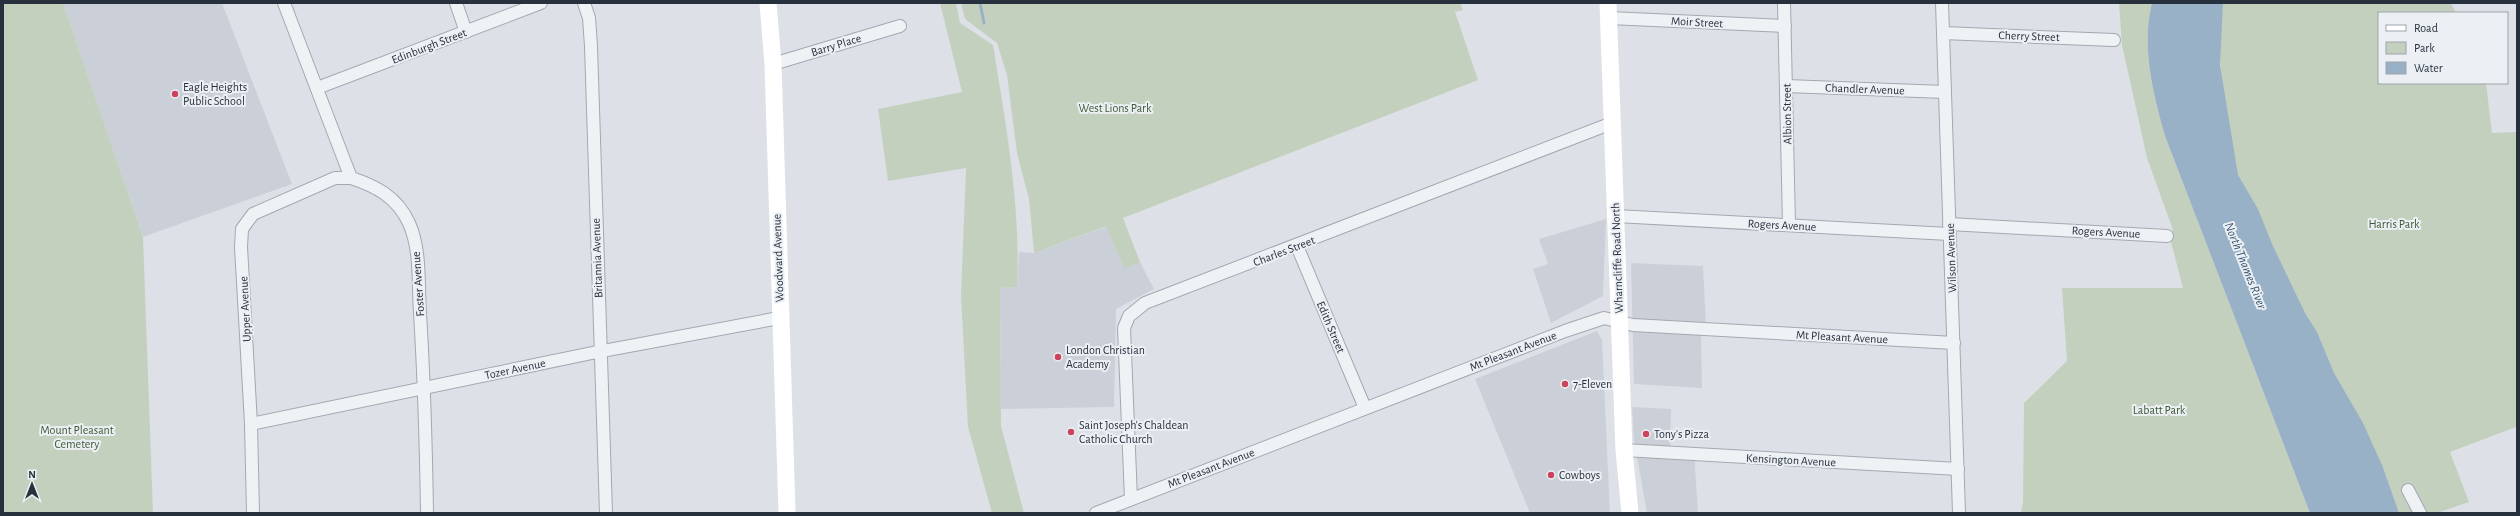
<svg xmlns="http://www.w3.org/2000/svg" width="2520" height="516" font-family="'Alegreya Sans',sans-serif">
<rect width="100%" height="100%" fill="#dde1e7"/>
<g fill="#cbd0d8">
<polygon points="63,3 222,3 292,184 143,237"/>
<polygon points="1606,219 1603,296 1551,323 1533,269 1548,264 1539,239"/>
<polygon points="1107,226 1124,267 1140,262 1154,289 1116,309 1114,407 1001,409 1000,288 1017,287 1019,252 1034,253"/>
<polygon points="1631,263 1703,266 1706,326 1701,335 1702,388 1634,384"/>
<polygon points="1597,331 1602,340 1610,513 1530,513 1475,379"/>
<polygon points="1632,407 1671,409 1670,449 1694,451 1698,513 1647,513 1634,440"/>
</g>
<g fill="#c4d0be">
<polygon points="3,3 63,3 143,237 153,513 3,513"/>
<path d="M940 3H956L960 23 993 45C1006 125 1021 206 1017 287L1000 288 1001 426 1024 513H992L968 427 961 296 966 168 888 181 878 109 962 92Z"/>
<polygon points="961,3 1460,3 1463,10 1455,12 1478,80 1123,218 1140,262 1124,268 1106,226 1034,253 1029,199 1017,153 1007,75 997,43 965,19"/>
<path d="M2119 3H2152C2141 46 2153 94 2165 136L2310 513H2021L2023 502 2024 403 2067 361 2062 288H2183L2170 238 2173 230 2147 158 2122 45Z"/>
<polygon points="2223,3 2451,3 2456,13 2379,13 2379,83 2486,83 2492,133 2517,132 2517,428 2516,427 2450,452 2469,502 2437,513 2396,513 2228,156 2219,49"/>
</g>
<path fill="#98b1c6" d="M2152 3H2223L2220 65 2238 175 2258 209 2272 244 2305 313 2317 332 2334 373 2363 423 2382 465 2399 513H2310L2165 136C2153 94 2141 46 2152 3Z"/>
<g fill="none" stroke-linecap="round" stroke-linejoin="round">
<polyline stroke="#98b1c6" stroke-width="3" points="980,3 984,23"/>
<g stroke="#a3a8b1" stroke-width="14">
<g id="street">
<path d="M284 3 351 178C376 186 397 197 409 223 421 250 418 283 420 313 424 379 426 446 427 513"/>
<polyline points="456,3 466,32"/>
<polyline points="584,3 589,18 591,46 606,513"/>
<polyline points="1784,3 1789,225"/>
<polyline points="1942,3 1959,513"/>
<polyline points="1609,18 1785,26"/>
<polyline points="1943,33 2114,40"/>
<polyline points="773,64 900,26"/>
<polyline points="1786,86 1945,92"/>
<polyline points="317,88 541,3"/>
<polyline points="1616,216 1949,234"/>
<polyline points="1949,224 2167,236"/>
<polyline points="1297,246 1365,408"/>
<polyline points="251,424 592,353 779,318"/>
<polyline points="1624,450 1958,469"/>
<polyline points="2408,490 2420,513"/>
<polyline points="1131,499 1124,328 1129,316 1145,303 1612,123"/>
<polyline points="253,513 251,424 241,247 242,229 253,214 335,178 351,178"/>
<polyline points="1096,513 1565,331 1604,318 1633,325 1954,343"/>
</g>
</g>
<use href="#street" stroke="#eff2f5" stroke-width="12"/>
<g stroke="#fff" stroke-width="17">
<polyline points="768,3 773,64 787,513"/>
<polyline points="1608,3 1624,450 1630,513"/>
</g>
</g>
<g fill="#cb435d" stroke="#ecf0f4" stroke-width="1.5">
<circle cx="175" cy="94" r="4"/>
<circle cx="1058" cy="357" r="4"/>
<circle cx="1565" cy="384" r="4"/>
<circle cx="1071" cy="432" r="4"/>
<circle cx="1646" cy="434" r="4"/>
<circle cx="1551" cy="475" r="4"/>
</g>
<g text-anchor="middle" dominant-baseline="central" stroke-width="4" stroke-linejoin="round" paint-order="stroke">
<g font-size="12" fill="#27303d" stroke="#ecf0f4">
<text transform="translate(1697 22) rotate(3)">Moir Street</text>
<text transform="translate(2029 36) rotate(2)">Cherry Street</text>
<text transform="translate(836 45) rotate(-17)">Barry Place</text>
<text transform="translate(429 46) rotate(-21)">Edinburgh Street</text>
<text transform="translate(1865 89) rotate(2)">Chandler Avenue</text>
<text transform="translate(1787 114) rotate(-91)">Albion Street</text>
<text transform="translate(1782 225) rotate(3)">Rogers Avenue</text>
<text transform="translate(2106 232) rotate(3)">Rogers Avenue</text>
<text transform="translate(1284 251) rotate(-21)">Charles Street</text>
<text transform="translate(597 258) rotate(-92)">Britannia Avenue</text>
<text transform="translate(778 258) rotate(-92)">Woodward Avenue</text>
<text transform="translate(1617 258) rotate(-92)">Wharncliffe Road North</text>
<text transform="translate(1951 258) rotate(-92)">Wilson Avenue</text>
<text transform="translate(418 284) rotate(-94)">Foster Avenue</text>
<text transform="translate(245 309) rotate(-93)">Upper Avenue</text>
<text transform="translate(1331 327) rotate(67)">Edith Street</text>
<text transform="translate(1842 337) rotate(3)">Mt Pleasant Avenue</text>
<text transform="translate(1513 351) rotate(-21)">Mt Pleasant Avenue</text>
<text transform="translate(515 369) rotate(-12)">Tozer Avenue</text>
<text transform="translate(1791 460) rotate(3)">Kensington Avenue</text>
<text transform="translate(1211 468) rotate(-21)">Mt Pleasant Avenue</text>
</g>
<g font-size="12" fill="#27303d" stroke="#ecf0f4" text-anchor="start">
<text x="183" y="87">Eagle Heights<tspan x="183" dy="14">Public School</tspan></text>
<text x="1066" y="350">London Christian<tspan x="1066" dy="14">Academy</tspan></text>
<text x="1573" y="384">7-Eleven</text>
<text x="1079" y="425">Saint Joseph's Chaldean<tspan x="1079" dy="14">Catholic Church</tspan></text>
<text x="1654" y="434">Tony's Pizza</text>
<text x="1559" y="475">Cowboys</text>
</g>
<g font-size="12" fill="#3d5834" stroke="#ecf0f4">
<text x="1115" y="108">West Lions Park</text>
<text x="2394" y="224">Harris Park</text>
<text x="2159" y="410">Labatt Park</text>
<text x="77" y="430">Mount Pleasant<tspan x="77" dy="14">Cemetery</tspan></text>
</g>
<g font-size="13" font-style="italic" fill="#32506f" stroke="#ecf0f4">
<text transform="translate(2245 266) rotate(68)">North Thames River</text>
</g>
</g>
<rect width="2520" height="516" fill="none" stroke="#27303d" stroke-width="8"/>
<rect x="2378" y="12" width="130" height="72" fill="#ecf0f4" stroke="#9da3ab"/>
<rect x="2386" y="25" width="20" height="6" fill="#ffffff" stroke="#9da3ab"/>
<text x="2414" y="32" font-size="12" fill="#27303d">Road</text>
<rect x="2386" y="42" width="20" height="12" fill="#c4d0be" stroke="#9da3ab"/>
<text x="2414" y="52" font-size="12" fill="#27303d">Park</text>
<rect x="2386" y="62" width="20" height="12" fill="#98b1c6" stroke="#9da3ab"/>
<text x="2414" y="72" font-size="12" fill="#27303d">Water</text>
<g transform="translate(32 484)" stroke="#ecf0f4" stroke-width="3" paint-order="stroke">
<path d="M0-3L7 15L0 10L-7 15Z" fill="#27303d"/>
<text y="-6" font-size="11" font-weight="bold" text-anchor="middle" fill="#27303d">N</text>
</g>
</svg>
